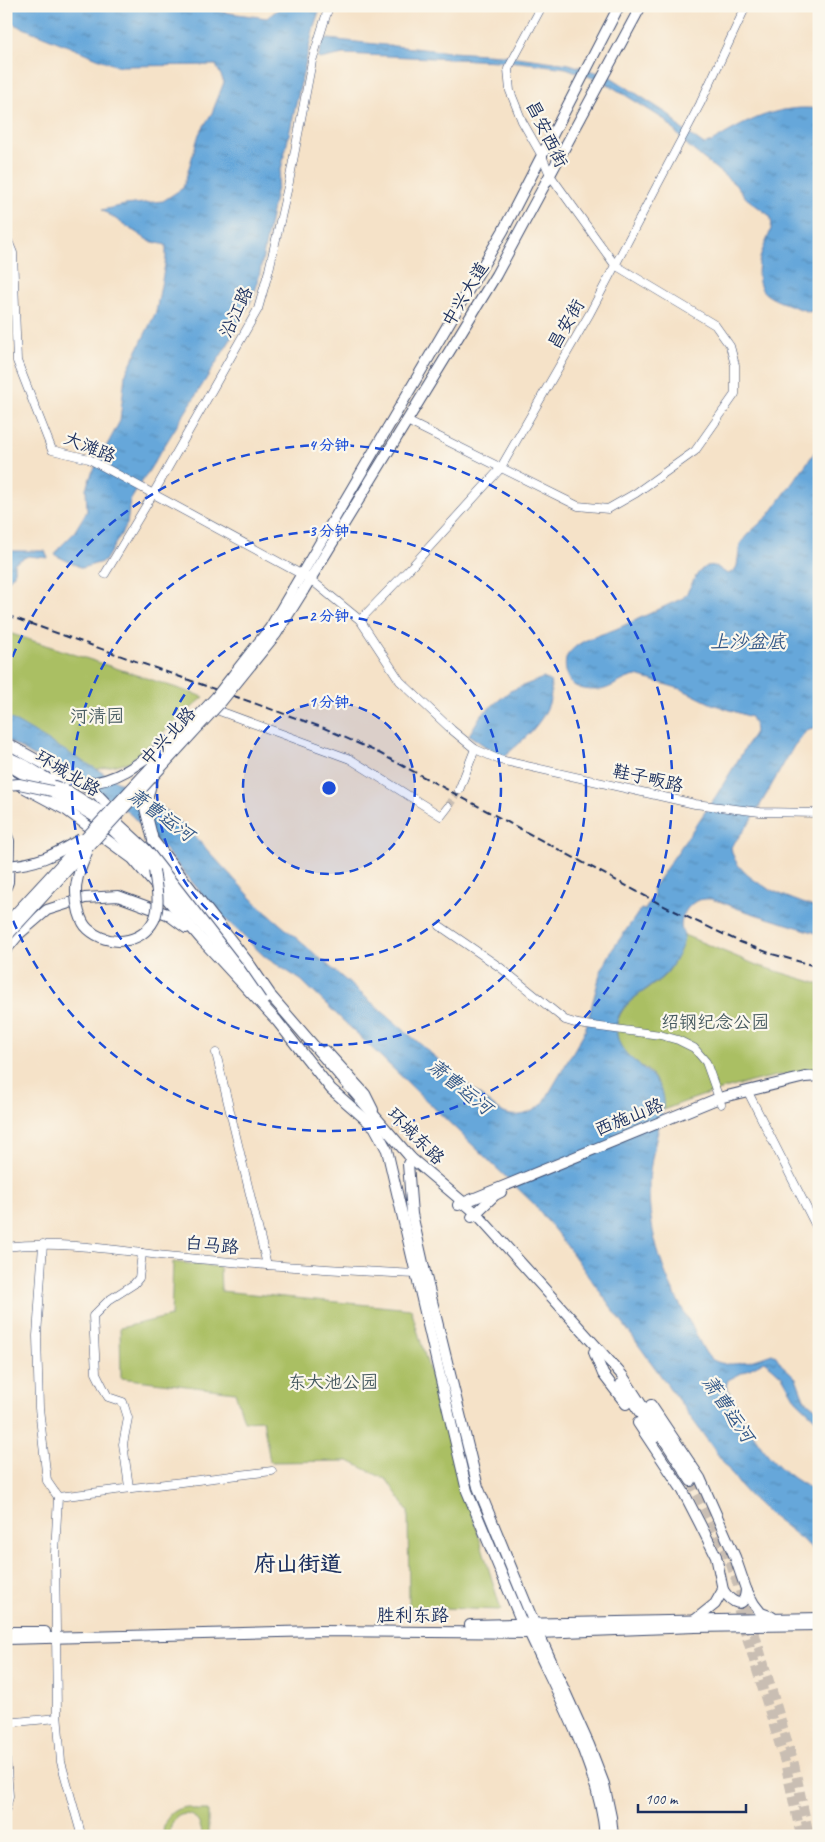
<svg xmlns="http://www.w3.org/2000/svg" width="825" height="1842" font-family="Caveat,'LXGW WenKai TC',sans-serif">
<defs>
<pattern id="water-ripples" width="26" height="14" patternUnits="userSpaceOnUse" patternTransform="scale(1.25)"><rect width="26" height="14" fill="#66a7da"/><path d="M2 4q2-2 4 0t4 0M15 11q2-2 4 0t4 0" fill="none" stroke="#5388b4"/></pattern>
</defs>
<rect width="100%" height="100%" fill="#fbf7ec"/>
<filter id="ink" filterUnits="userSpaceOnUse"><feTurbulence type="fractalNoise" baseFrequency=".02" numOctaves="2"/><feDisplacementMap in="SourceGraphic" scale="10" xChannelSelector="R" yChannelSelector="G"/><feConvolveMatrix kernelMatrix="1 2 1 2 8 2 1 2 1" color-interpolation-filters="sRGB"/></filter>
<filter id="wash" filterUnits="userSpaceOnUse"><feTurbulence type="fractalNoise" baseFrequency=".0096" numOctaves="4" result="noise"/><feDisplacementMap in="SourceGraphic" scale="20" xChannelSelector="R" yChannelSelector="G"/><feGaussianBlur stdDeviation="1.12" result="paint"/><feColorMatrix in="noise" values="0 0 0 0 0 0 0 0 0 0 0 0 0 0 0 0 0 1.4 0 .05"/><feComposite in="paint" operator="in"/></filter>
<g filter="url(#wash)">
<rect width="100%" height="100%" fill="#f5e2c8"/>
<g fill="#aabf64" stroke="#627761">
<polygon points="6,632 204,697 129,762 89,771 6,724"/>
<path d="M684 935 759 966 819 984V1068C765 1077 713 1090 663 1110 664 1096 657 1077 646 1069 641 1065 634 1063 630 1058 621 1050 614 1036 617 1024 622 999 648 992 664 976 675 966 679 949 684 935Z"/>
<polygon points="173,1262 220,1267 221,1291 411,1309 501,1610 409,1607 408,1511 387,1480 349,1461 270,1462 263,1420 244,1421 235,1392 121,1378 120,1328 171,1316"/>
<path d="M187 1807 196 1810H208V1836H202C201 1807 169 1807 170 1836H163C163 1819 170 1809 187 1807Z"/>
</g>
<g fill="url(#water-ripples)" stroke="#406b9c">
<polygon points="6,6 218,6 222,12 267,18 282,6 321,6 314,26 276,191 258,282 253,297 231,339 130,501 127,524 105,561 82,568 55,555 59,548 73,534 87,511 86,488 92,473 120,421 125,375 156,312 166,259 166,245 149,241 102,210 125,205 163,201 183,188 199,134 212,113 224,82 216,65 117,66 6,21"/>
<path d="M328 39 451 52 502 55 569 64 609 76 671 116 679 127 704 145C716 141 725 133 736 128 762 114 789 105 819 109V308L809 312C797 307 776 302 766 294 754 285 758 261 763 249 767 238 775 227 770 216L746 198 737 186 688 146 665 120 606 83 566 68 520 62 343 54 320 59 318 58 323 40Z"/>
<path d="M819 445V726L807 730 794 746 751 821 731 847C735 882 790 898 819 909V934C792 925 766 918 739 909 731 906 723 902 714 900 710 898 704 899 699 900 689 903 681 915 681 926 681 930 684 933 684 937 683 946 676 960 670 968 655 991 610 1000 617 1035 622 1065 660 1067 663 1100 664 1109 661 1118 659 1126 655 1145 650 1163 649 1182 648 1239 665 1280 693 1328 697 1336 704 1353 710 1358 727 1371 755 1360 772 1354L776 1356 781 1364 796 1378 804 1399 819 1411V1422L796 1400 782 1376 765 1361 728 1380 726 1386C751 1431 768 1471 819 1492V1555C795 1531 765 1514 742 1488L564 1242 534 1204 301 980 265 957 213 907 167 852 131 815 114 800 92 793 6 739V716L161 807 185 826 260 907 481 1096C488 1101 496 1109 504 1113 517 1119 535 1113 544 1102L585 1031 601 971 612 950 641 909 645 910 654 894 652 889 716 796 755 732 754 723 751 717 712 704 681 689 637 676C623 677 611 690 598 690 583 690 568 688 566 671 565 666 565 661 567 656 578 639 599 636 616 629 639 619 661 608 683 598 692 589 697 562 714 566 719 567 723 572 728 574L734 571 737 566 740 544 747 535 769 515 812 456Z"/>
<polygon points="6,551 45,551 48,558 28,556 14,563 14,574 6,583"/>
<path d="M543 678 550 681C558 712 523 741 502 758L469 735 481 715 510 691Z"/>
</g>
</g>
<g filter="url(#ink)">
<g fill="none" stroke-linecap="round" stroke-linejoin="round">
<polyline stroke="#c9beb3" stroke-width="8" stroke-dasharray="8 4" stroke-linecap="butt" points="448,807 459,790"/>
<g stroke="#c9beb3" stroke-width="10" stroke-dasharray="10 5" stroke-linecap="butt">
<polyline points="691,1481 726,1550 755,1635 794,1764 809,1836"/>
<polyline points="734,1595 785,1762 801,1836"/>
</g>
<g stroke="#3c4a6e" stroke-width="9">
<g id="minor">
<polyline points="6,236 13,253 17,361 52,450 89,459 310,579 360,620 400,681 452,730 475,749 500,760 695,804 760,812 819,813"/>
<polyline points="407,421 578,506 608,509 636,493 695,451 735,394 735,365 730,346 715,325 615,265 550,175 542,156 522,121 510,91 508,69 542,6"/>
<polyline points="105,574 153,494 258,309 269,270 289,182 312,61 329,6"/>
<polyline points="360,620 414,564 500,469 590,313 700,104 746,6"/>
<polyline points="214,709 350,759 441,816 448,807"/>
<polyline points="459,790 475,749"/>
<polyline points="440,926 501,968 565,1020 578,1024 660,1035 678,1040 694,1048 706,1062 721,1104"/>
<polyline points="216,1053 267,1265"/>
<polyline points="750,1096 819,1232"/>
<polyline points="43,1244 37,1336 39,1408 47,1481 58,1497"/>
<path d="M6 1247C63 1240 120 1251 177 1257 256 1265 336 1270 416 1274"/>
<polyline points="129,1487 123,1444 128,1418 123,1402 108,1397 96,1373 93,1316 109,1300 134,1284 139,1278 142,1253"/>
<polyline points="6,1723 57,1718"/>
<polyline points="6,1756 9,1796 6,1809"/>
<polyline points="80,1836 80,1830 61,1762 57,1712 55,1553 58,1497 272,1471"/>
</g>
</g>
<g stroke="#3c4a6e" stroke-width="12">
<g id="major">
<polyline points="293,589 503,231 619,6"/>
<polyline points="303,591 496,275 641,6"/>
<polyline points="6,743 95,792 118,816"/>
<polyline points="6,756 25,765 112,818 150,853 242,962"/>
<polyline points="6,764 105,823 145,860 266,999"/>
<polyline points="6,778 66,810 133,859 201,939 277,1021 331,1089 372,1125"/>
<polyline points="6,833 9,841 8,882 6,887"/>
<polyline points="153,840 145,808 153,776"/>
<polyline points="6,950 19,934 47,910 85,898 118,896 167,914 186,928"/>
<polyline points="264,988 411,1158 476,1213 622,1375 691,1481"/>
<polyline points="326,1051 365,1094 373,1110"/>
<path d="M375 1128 387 1150 467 1491 523 1625 529 1632C557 1693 600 1769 605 1836"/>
<polyline points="411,1158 408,1164 412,1214 427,1281 478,1487 534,1623 589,1745 604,1784 611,1817 613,1836"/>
<polyline points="458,1205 719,1098 805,1077 819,1076"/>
<polyline points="472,1217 495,1195 501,1192"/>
<polyline points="594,1352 603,1374 626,1404"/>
<polyline points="621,1384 656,1437"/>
<polyline points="651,1405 700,1478 735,1557 746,1589 754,1604 761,1613 772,1617"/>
<polyline points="638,1423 683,1491 700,1524 716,1556 723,1590 715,1604 695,1620"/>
<path d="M723 1590C731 1602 745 1612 746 1589"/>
<polyline points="470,1625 819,1618"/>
<polyline points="6,1632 45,1632"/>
<polyline points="6,1639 319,1631 538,1633 695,1627 819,1625"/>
</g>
</g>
<use href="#minor" stroke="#fff" stroke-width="8"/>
<use href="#major" stroke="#fff" stroke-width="10"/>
<polyline stroke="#1b2f5e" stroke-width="2" stroke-dasharray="8 4" stroke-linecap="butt" points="6,615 324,728 379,753 662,905 740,942 772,954 819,967"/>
<g stroke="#3c4a6e" stroke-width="12" stroke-linecap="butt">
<g id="major-bridge">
<path d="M56 775C66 778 77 783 87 783 119 782 146 758 170 740"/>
<polyline points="6,785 19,784 52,791"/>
<polyline points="153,840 248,962 270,994"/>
<path d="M87 852C82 866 75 879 76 893 76 904 80 922 88 929 108 947 141 945 154 920 161 905 156 886 154 870"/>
<path d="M6 866C39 864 53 855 81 839"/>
<polyline points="6,924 216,697 270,628 293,589"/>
<polyline points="6,937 221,702 276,634 303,591"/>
</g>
</g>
<use href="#major-bridge" stroke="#fff" stroke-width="10"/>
</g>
</g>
<circle cx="329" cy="788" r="86" fill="#1d4ed8" fill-opacity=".12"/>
<g fill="none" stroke="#1d4ed8" stroke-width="2.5" stroke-dasharray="9 6">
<circle cx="329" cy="788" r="86"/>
<circle cx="329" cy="788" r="172"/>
<circle cx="329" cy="788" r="257"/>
<path d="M7 671A343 343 0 1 1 7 905"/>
</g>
<g text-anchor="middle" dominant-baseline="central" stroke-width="4.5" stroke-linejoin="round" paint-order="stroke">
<g font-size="18" fill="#1b2f5e" stroke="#fbf7ec">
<text transform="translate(547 134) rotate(64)">昌安西街</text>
<text transform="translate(465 294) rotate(-59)">中兴大道</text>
<text transform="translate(236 312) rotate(-65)">沿江路</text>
<text transform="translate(566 324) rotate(-60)">昌安街</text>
<text transform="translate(90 447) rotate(22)">大滩路</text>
<text transform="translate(168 736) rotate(-48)">中兴北路</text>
<text transform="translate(68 773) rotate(31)">环城北路</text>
<text transform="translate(648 778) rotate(13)">鞋子畈路</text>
<text transform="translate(629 1117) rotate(-22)">西施山路</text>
<text transform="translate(416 1136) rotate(45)">环城东路</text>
<text transform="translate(212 1245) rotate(5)">白马路</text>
<text x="413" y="1615">胜利东路</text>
</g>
<g font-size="18" fill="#465a60" stroke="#fbf7ec">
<text x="97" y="716">河清园</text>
<text x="715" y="1022">绍钢纪念公园</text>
<text x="333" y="1382">东大池公园</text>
</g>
<g font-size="19" font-style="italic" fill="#355989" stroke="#fbf7ec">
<text x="748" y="642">上沙盆底</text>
<text transform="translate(161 815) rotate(36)">萧曹运河</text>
<text transform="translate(460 1087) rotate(39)">萧曹运河</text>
<text transform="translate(728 1409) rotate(56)">萧曹运河</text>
</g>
<g font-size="22" font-weight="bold" fill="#1b2f5e" stroke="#fbf7ec">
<text x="298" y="1564">府山街道</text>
</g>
</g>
<circle cx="329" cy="788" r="8" fill="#1d4ed8" stroke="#fbf7ec" stroke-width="2.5"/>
<g font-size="15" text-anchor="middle" font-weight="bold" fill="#1d4ed8" stroke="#fbf7ec" stroke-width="4.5" stroke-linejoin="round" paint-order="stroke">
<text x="329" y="450">4 分钟</text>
<text x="329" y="536">3 分钟</text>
<text x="329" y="621">2 分钟</text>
<text x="329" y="707">1 分钟</text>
</g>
<rect width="825" height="1842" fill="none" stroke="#fbf7ec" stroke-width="25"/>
<path d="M638 1804v8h108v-8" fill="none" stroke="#1b2f5e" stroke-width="2.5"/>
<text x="645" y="1804" font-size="15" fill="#1b2f5e" stroke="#fbf7ec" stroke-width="4" paint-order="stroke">100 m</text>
</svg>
